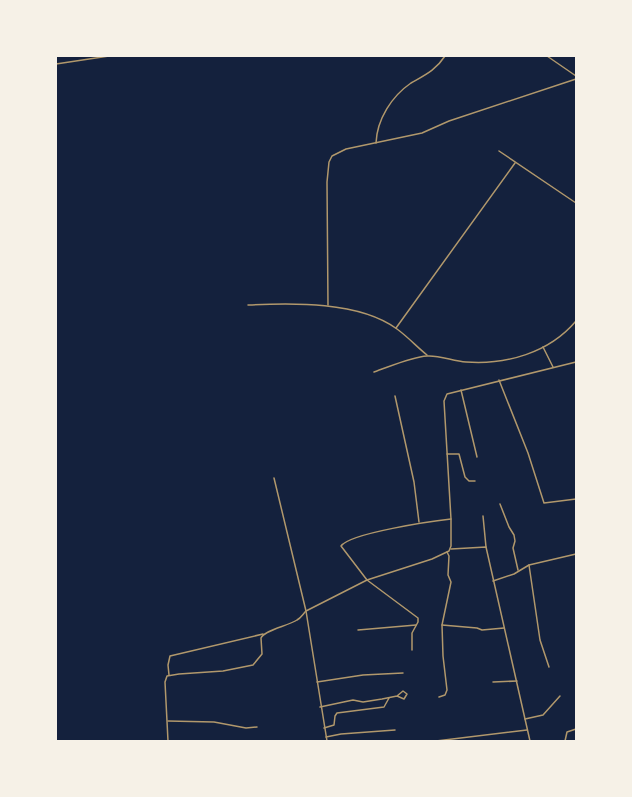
<svg xmlns="http://www.w3.org/2000/svg" width="632" height="797" font-family="Ubuntu,sans-serif">
<rect width="100%" height="100%" fill="#14213d"/>
<g fill="none" stroke-linecap="round" stroke-linejoin="round">
<g stroke="#b1986c" stroke-width="1.5">
<polyline points="547,56 576,76"/>
<polyline points="56,64 109,56"/>
<path d="M376 143C377 119 392 96 411 83 425 75 436 70 445 56"/>
<polyline points="499,151 576,203"/>
<path d="M248 305C292 303 359 301 397 329 408 337 417 347 427 355"/>
<polyline points="328,305 327,182 329,162 332,156 346,149 422,133 449,121 576,79"/>
<polyline points="396,328 515,163"/>
<polyline points="543,347 553,367"/>
<path d="M374 372C389 367 411 357 427 356 439 355 453 361 466 362 506 365 549 353 576 321"/>
<polyline points="499,380 528,453 544,503 576,499"/>
<polyline points="461,390 477,457"/>
<polyline points="395,396 414,482 419,522"/>
<polyline points="447,454 459,454 465,477 469,481 475,481"/>
<polyline points="274,478 306,611 327,741"/>
<polyline points="500,504 509,527 514,535 515,541 513,548 518,570"/>
<polyline points="483,516 486,547"/>
<polyline points="451,549 486,547 530,741"/>
<polyline points="529,565 540,640 549,667"/>
<polyline points="493,581 514,574 529,565 576,554"/>
<polyline points="442,625 477,628 482,630 504,628"/>
<polyline points="358,630 416,625"/>
<path d="M412 650V633L418 622V618L367 580 341 546C350 533 433 521 451 519"/>
<polyline points="169,675 168,665 170,656 263,634"/>
<polyline points="317,682 363,675 403,673"/>
<polyline points="493,682 517,681"/>
<polyline points="439,697 445,695 447,690 443,656 442,625 451,582 448,575 449,556 447,552"/>
<polyline points="320,707 353,700 363,702 382,699 397,696 403,691 407,694 404,699 397,696"/>
<polyline points="525,719 543,715 560,696"/>
<polyline points="168,721 214,722 246,728 257,727"/>
<polyline points="324,728 334,725 335,716 337,713 384,707 389,698"/>
<polyline points="326,737 341,734 395,730"/>
<path d="M168 741 165 682 167 676 179 674 223 671 253 665 262 654 261 638C264 630 288 626 297 620 301 618 303 614 306 611L367 580 432 559 449 551 451 546V519L444 401 447 394 576 362"/>
<polyline points="436,741 527,730"/>
<polyline points="565,741 567,732 576,729"/>
</g>
</g>
<rect width="632" height="797" fill="none" stroke="#f6f1e7" stroke-width="114"/>
</svg>
